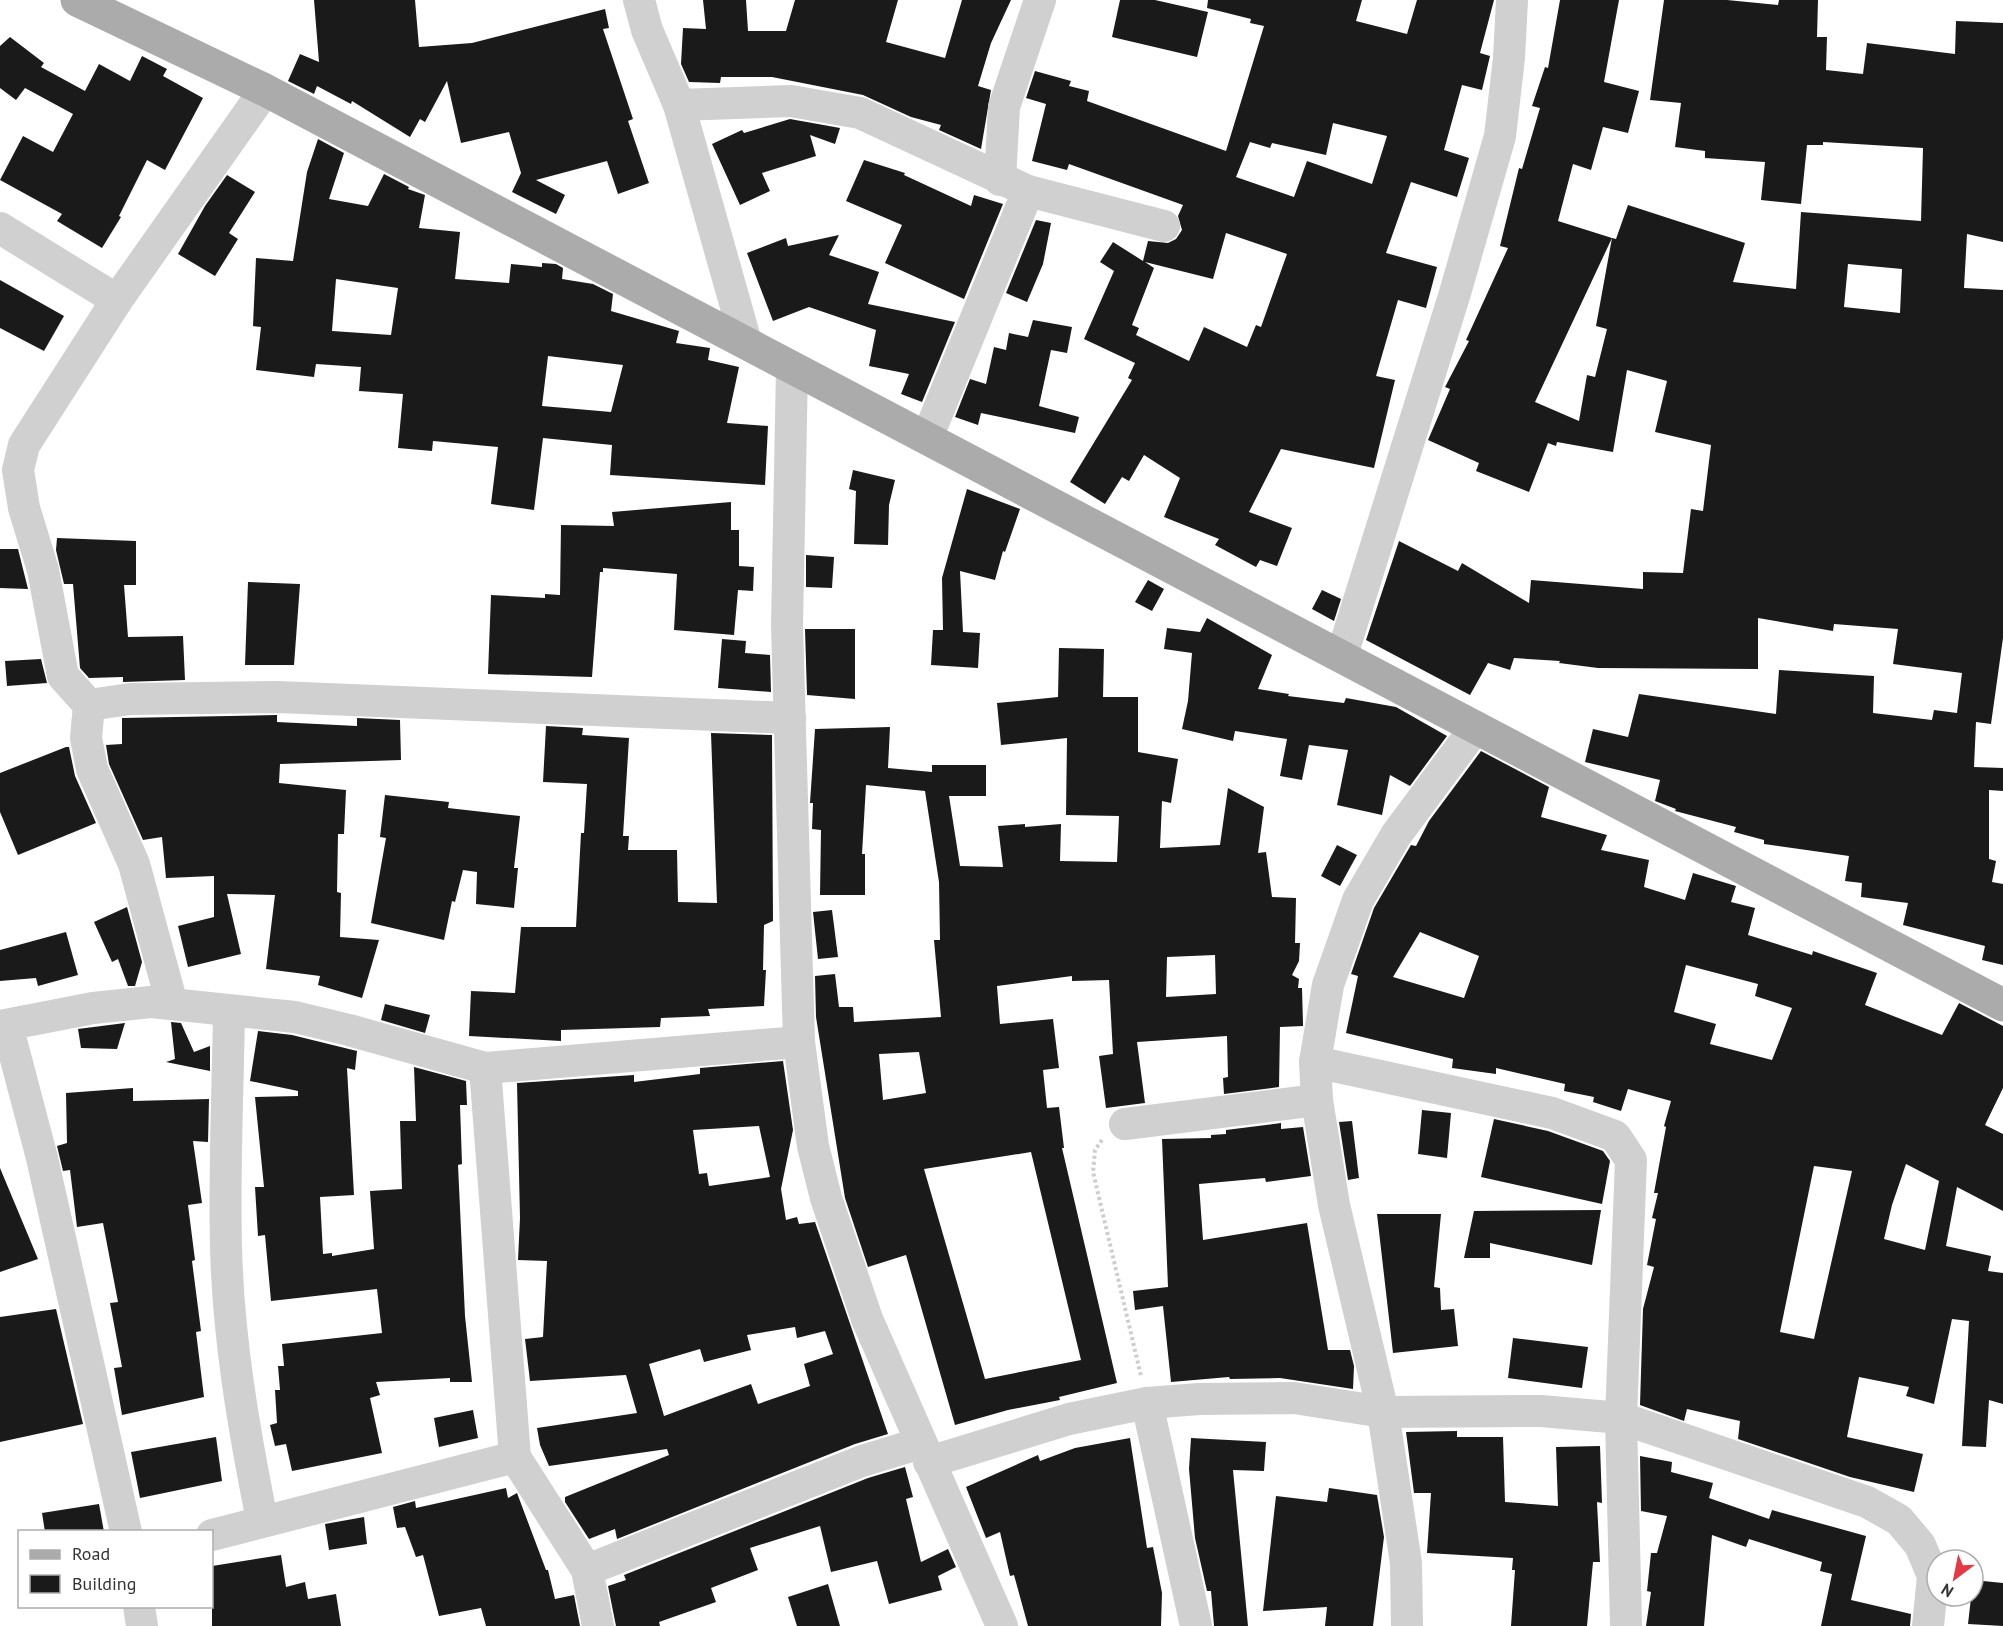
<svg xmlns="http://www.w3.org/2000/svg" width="2003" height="1626" font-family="'PT Sans',sans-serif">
<rect width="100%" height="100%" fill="#fff"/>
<g fill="#1a1a1a" fill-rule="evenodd">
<polygon points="314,0 415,0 419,47 472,43 605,9 609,28 603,29 633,119 628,121 649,183 618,194 607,161 536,180 565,195 556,214 512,192 521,173 509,132 461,143 447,81 425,122 420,119 410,137 352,101 351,104 317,86 314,94 288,81 300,54 319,62"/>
<polygon points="703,0 746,0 748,31 786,31 795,0 898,0 886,42 945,58 962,0 1011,0 991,43 978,86 991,90 981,149 939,130 941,125 911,117 863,95 772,77 721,77 720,83 689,82 681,64 683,28 706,29"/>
<polygon points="1120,0 1155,0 1208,12 1197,57 1112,37"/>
<path d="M1208 0H1362L1356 21 1407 34 1417 0H1494L1480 53 1490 56 1482 90 1462 85 1444 150 1469 158 1457 197 1411 182 1386 253 1437 267 1426 308 1398 300 1376 376 1395 380 1374 468 1281 449 1249 512 1292 528 1277 566 1260 560 1256 567 1215 545 1219 539 1164 517 1180 478 1144 455 1129 481 1122 477 1105 504 1070 482 1132 380 1128 378 1135 363 1084 339 1114 271 1100 262 1113 242 1143 261 1148 241 1168 243 1176 239 1182 230 1178 216 1183 205 1069 164 1067 170 1032 161 1046 104 1026 98 1035 71 1071 81 1069 86 1089 91 1087 101 1226 151 1264 26 1250 23 1251 19 1207 8ZM1333 123 1387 136 1372 184 1307 161 1294 197 1236 177 1250 142 1270 148 1272 143 1326 155ZM1226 233 1287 254 1261 327 1256 325 1247 347 1204 327 1189 361 1136 335 1139 328 1132 325 1154 268 1145 262 1213 279Z"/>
<path d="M1560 0H1619L1604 82 1639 91 1628 133 1603 127 1591 170 1573 164 1558 221 1612 238 1535 402 1579 421 1587 375 1595 377 1607 329 1596 326 1612 238 1616 239 1628 205 1745 243 1733 282 1796 289 1801 212 1921 221 1923 148 1823 142V145H1807L1801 204 1761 200 1765 162 1705 158V151L1675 147 1681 103 1650 100 1664 0H1727L1778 5 1779 0H1818L1817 37H1827L1826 70 1863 74 1867 43 1955 54 1956 21 2003 23V242L1967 234 1964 288 2003 290V638L1991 724 1976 722 1974 767 2003 768V791L1989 790V859L1996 861 1992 882 2003 884V965L1982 960 1985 946 1903 925 1908 903 1861 897 1862 883 1845 881 1849 856 1764 844V840L1734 832 1736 827 1675 811 1676 809 1655 801 1660 780 1585 762 1593 729 1628 737 1639 694 1776 714 1779 670 1874 676 1873 713 1932 720 1934 710 1957 713 1962 673 1893 664 1898 629 1834 624 1833 631 1758 618V669L1598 668 1559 663 1560 661 1514 658 1510 670 1488 663 1470 695 1366 640 1399 541 1458 571 1462 563 1529 603 1531 580 1643 589V572L1683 573 1691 509 1703 511 1711 445 1655 432 1667 381 1627 370 1613 452 1557 442 1556 446 1548 443 1529 492 1476 471 1479 463 1428 440 1450 389 1445 387 1469 341 1466 340 1508 248 1500 246 1519 168 1522 169 1540 108 1532 106 1545 67 1548 68ZM1848 264 1902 269 1900 313 1844 307Z"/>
<polygon points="10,37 44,63 41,67 85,91 99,64 130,81 142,56 167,69 163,76 203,98 165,170 147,160 119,216 121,217 102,248 57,221 62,214 0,180 23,136 53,152 73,114 25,88 16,100 0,88 0,46"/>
<polygon points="790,119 840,128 835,144 810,135 816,156 762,173 770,191 740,205 712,144 742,130 744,133"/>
<path d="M318 139 344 153 329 199 368 206 384 174 409 187 408 189 425 195 419 228 460 232 455 279 509 283 511 264 542 267V263L556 264 563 268 562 279 593 284 613 294 611 311 679 331 676 343 710 348 708 360 739 367 727 423 768 426 765 485 610 475 612 445 543 438 534 510 491 504 498 447 433 441 432 451 398 448 403 394 359 391 361 367 316 364 314 377 256 370 261 327 253 326 256 258 293 261 307 172ZM336 279 398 288 391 335 332 331ZM548 356 623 365 611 412 542 406Z"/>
<polygon points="864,160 905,173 904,175 971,206 974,195 1003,204 964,299 885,263 902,225 846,201"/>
<polygon points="227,175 255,192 229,233 238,239 215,276 178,254 205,206"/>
<polygon points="1036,220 1051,223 1043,264 1027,302 1006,293"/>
<polygon points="839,235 829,255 879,272 868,304 955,322 922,402 901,394 909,374 869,366 876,330 809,307 773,321 747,253 786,238 788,246"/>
<polygon points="0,280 64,316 44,351 0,328"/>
<polygon points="1033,320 1072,327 1067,353 1051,350 1039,406 1079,417 1075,433 981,413 978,425 955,417 970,379 986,384 994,347 1006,350 1009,333 1028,337"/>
<polygon points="853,470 895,480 889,505 888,545 854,544 856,491 849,489"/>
<polygon points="967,489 1020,509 1005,552 1003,551 995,580 960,571 963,632 980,633 978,668 931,665 933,630 943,630 942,578"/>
<polygon points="731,502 731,530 739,530 739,566 754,567 753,591 738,590 734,635 674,630 677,574 603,568 603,572 600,572 592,677 488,674 491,595 545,598 545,594 560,595 561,525 614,526 612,512"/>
<polygon points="57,538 136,541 136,585 124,585 128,637 183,636 185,680 123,682 123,677 89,678 80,668 73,584 64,584 56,550"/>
<polygon points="0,549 18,549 28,589 0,588"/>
<polygon points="806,555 834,557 832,588 806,587"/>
<polygon points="1148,580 1164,589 1152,611 1135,602"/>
<polygon points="248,582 300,584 294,665 245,665"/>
<polygon points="1322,590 1341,599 1334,621 1312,609"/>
<polygon points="1207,618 1272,655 1258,689 1289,694 1288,696 1344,703 1346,698 1396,707 1447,736 1410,786 1390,775 1382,815 1337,805 1348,750 1309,745 1302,780 1280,776 1287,739 1235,731 1233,741 1182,729 1188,701 1192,653 1164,649 1167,628 1200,632"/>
<polygon points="805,629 855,629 855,699 807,695"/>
<polygon points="722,639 746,641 745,653 770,655 771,692 718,688"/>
<path d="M1059 648 1104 649 1103 697H1138V752L1178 759 1171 803 1162 801 1160 848 1220 845 1228 788 1264 807 1258 853 1266 852 1272 897 1296 898 1295 943H1300L1299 961 1292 975 1299 979 1298 988H1302L1303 1023V1026L1280 1027 1279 1087 1224 1094 1223 1078 1228 1077 1227 1036 1137 1042 1145 1103 1106 1108 1099 1056 1113 1054 1109 980 1072 981V976L997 986 1000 1024 1053 1019 1059 1068 1043 1070 1047 1108 1059 1107 1064 1148H1062L1117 1383 1059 1397 1060 1400 1008 1410 955 1425 906 1255 868 1267 845 1198 816 1017 815 976 835 974 839 1007H853L854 1022 941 1017 934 940H940L939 882 925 791 866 785 862 854H865V895H820L821 830 812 829 813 803H810L815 729 890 727 888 768 932 772V765H986V796H949L960 866 1003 867 998 826 1025 824V827L1061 824 1060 861 1117 862 1119 816 1066 815 1067 738 1001 745 997 703 1058 697ZM1215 955 1216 994 1166 997 1167 957ZM919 1052 926 1093 883 1100 879 1054ZM1031 1152 1081 1360 985 1379 924 1169Z"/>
<polygon points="41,659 47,683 7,686 5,661"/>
<polygon points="277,715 277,722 357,726 357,718 400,720 401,760 280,764 279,783 346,790 344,834 338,834 337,892 341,893 340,937 379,940 362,998 318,985 320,976 266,969 275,895 227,894 241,954 188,967 178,926 214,917 214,876 166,878 162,837 143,840 109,764 106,745 122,744 122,718"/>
<polygon points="546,726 583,728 582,735 629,738 623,836 629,836 628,850 677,850 678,902 717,903 711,733 772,735 773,921 764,925 763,970 766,970 764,1006 708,1009 710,1016 661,1018 660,1027 561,1030 561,1041 469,1036 471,991 515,993 521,927 576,927 581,833 584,833 587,784 543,782"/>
<polygon points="66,747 69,747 75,776 96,823 18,855 0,812 0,773"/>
<path d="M1481 751 1549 787 1541 817 1607 835 1601 850 1649 860 1644 887 1685 900 1693 873 1736 886 1731 902 1755 908 1748 935 1812 955 1813 951 1877 973 1865 1005 1942 1035 1959 1003 2003 1026V1088L1985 1125 2003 1134V1211L1957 1187 1946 1246 1991 1256 1988 1271 2003 1273V1404L1989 1400 1986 1447 1962 1446 1969 1321 1952 1319 1934 1404 1906 1396 1909 1387 1859 1377 1847 1437 1923 1454 1914 1492 1850 1477 1738 1439 1740 1421 1687 1409 1684 1421 1640 1405 1643 1309 1654 1267 1647 1265 1656 1219 1652 1218 1658 1193H1654L1666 1127 1664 1126 1671 1101 1628 1089 1621 1111 1593 1102 1594 1097 1564 1091 1565 1084 1496 1068V1074L1452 1068 1453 1059 1346 1033 1358 976 1351 974 1374 908 1411 845 1416 846 1429 821ZM1420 932 1479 956 1464 998 1393 977ZM1686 965 1758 984 1755 996 1792 1008 1772 1060 1710 1044 1716 1024 1674 1012ZM1906 1164 1939 1181 1925 1250 1884 1239 1892 1205ZM1814 1166 1852 1171 1814 1339 1780 1332Z"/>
<polygon points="385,795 449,802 448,808 520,816 514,868 518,868 514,908 476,904 477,872 463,870 455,902 452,901 444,940 371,923 386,838 380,837"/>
<polygon points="1337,845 1357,855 1340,886 1321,876"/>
<polygon points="127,907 142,962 135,986 128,986 118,959 112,962 94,922"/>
<polygon points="832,910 838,957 818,959 813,912"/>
<polygon points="66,932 78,975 38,986 36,978 0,981 0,950"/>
<polygon points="385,1004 430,1015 425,1033 381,1020"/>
<polygon points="171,1022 181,1023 194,1052 210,1046 210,1071 166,1062 175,1059"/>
<polygon points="125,1023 117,1049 81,1048 78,1029"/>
<polygon points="258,1031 292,1035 357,1051 355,1070 347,1068 354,1195 320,1197 323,1254 332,1253 332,1256 374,1249 370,1191 402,1189 400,1121 416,1121 414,1067 466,1081 467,1105 460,1105 462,1164 458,1165 465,1316 472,1382 450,1382 450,1378 376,1382 380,1395 370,1398 382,1453 292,1471 286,1444 275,1446 270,1425 277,1423 275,1390 280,1390 278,1366 284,1366 282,1344 382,1333 377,1289 271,1301 265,1235 258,1236 255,1187 264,1187 255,1097 298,1096 298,1091 250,1081"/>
<path d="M783 1061 793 1130 781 1189 786 1220 797 1217 799 1224 815 1222 888 1434 855 1444 617 1539 615 1529 589 1539 565 1502V1497L669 1455 667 1449 549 1466 540 1445 537 1428 637 1413 626 1375 530 1381 525 1339 543 1337 547 1261 518 1260 520 1218 517 1083 634 1075V1082L700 1074V1068ZM759 1126 770 1177 709 1186 707 1173 699 1174 693 1130ZM795 1327 797 1338 825 1331 833 1354 804 1364 810 1386 758 1404 751 1384 664 1416 649 1364 700 1349 704 1362 751 1350 747 1335Z"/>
<polygon points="133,1088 133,1101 209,1099 208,1142 193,1141 202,1203 188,1205 195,1260 192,1261 201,1331 196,1332 204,1397 122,1415 114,1368 122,1367 110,1303 118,1302 103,1223 77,1227 70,1170 63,1171 57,1146 67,1143 66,1093"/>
<polygon points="1422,1110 1451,1113 1447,1158 1418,1154"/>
<polygon points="1494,1119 1548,1131 1603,1151 1610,1161 1602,1204 1481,1177"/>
<polygon points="1352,1121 1359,1178 1348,1180 1339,1122"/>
<polygon points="1281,1123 1281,1129 1303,1127 1311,1176 1266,1182 1265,1178 1199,1184 1203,1240 1307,1223 1328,1350 1350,1350 1354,1366 1353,1389 1280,1378 1230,1379 1229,1377 1171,1382 1163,1306 1135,1310 1133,1291 1168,1287 1162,1139 1211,1138 1211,1135 1226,1134 1226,1130"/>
<polygon points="0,1168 38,1259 0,1272"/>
<polygon points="1601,1210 1592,1265 1490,1243 1490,1258 1464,1258 1474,1211"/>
<polygon points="1377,1214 1441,1214 1434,1287 1440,1288 1441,1310 1454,1309 1458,1346 1393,1353"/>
<polygon points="56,1309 83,1424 0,1442 0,1317"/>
<polygon points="1513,1338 1588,1347 1582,1388 1508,1378"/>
<polygon points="473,1410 478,1438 439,1447 434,1418"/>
<polygon points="1457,1431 1457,1437 1503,1437 1505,1502 1558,1506 1556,1447 1600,1446 1602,1503 1597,1502 1600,1562 1593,1562 1587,1626 1511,1626 1515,1570 1512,1570 1513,1558 1427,1553 1431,1493 1414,1493 1406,1432"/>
<polygon points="216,1437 222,1481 140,1498 131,1452"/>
<polygon points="1130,1438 1147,1548 1153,1547 1162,1593 1161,1626 1028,1626 1014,1575 1010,1576 1000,1532 986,1538 966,1487 1038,1455 1040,1461 1075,1448"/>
<polygon points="1191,1438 1266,1442 1264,1471 1233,1470 1248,1626 1214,1626 1211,1591 1207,1591 1195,1538 1189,1469"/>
<polygon points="1640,1456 1672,1462 1671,1472 1713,1483 1709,1498 1769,1519 1772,1510 1866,1536 1851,1600 1911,1614 1910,1626 1821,1626 1832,1574 1820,1571 1822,1562 1749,1539 1746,1547 1712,1535 1704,1626 1646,1626 1651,1592 1647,1591 1651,1553 1657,1553 1667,1516 1641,1511"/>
<polygon points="905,1467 913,1497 906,1499 921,1562 948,1549 956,1567 938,1576 942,1590 889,1604 877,1561 831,1572 820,1526 750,1548 758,1570 711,1588 716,1602 659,1622 660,1626 616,1626 608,1586 626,1580 624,1575 868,1478"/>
<polygon points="506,1488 508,1498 517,1493 546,1570 548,1570 555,1599 574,1595 580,1626 486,1626 481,1608 439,1616 423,1555 416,1557 405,1527 397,1528 393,1507 415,1501 416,1508"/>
<polygon points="1329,1488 1377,1495 1384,1537 1373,1626 1325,1626 1327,1607 1263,1611 1276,1496 1327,1502"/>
<polygon points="99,1504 104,1532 45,1532 42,1513"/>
<polygon points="364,1517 367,1544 329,1550 325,1524"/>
<polygon points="281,1555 286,1587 305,1582 308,1599 336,1594 341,1626 212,1626 212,1566"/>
<polygon points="1973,1580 2003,1583 2003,1626 1968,1624"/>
<polygon points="828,1584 840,1626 797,1626 788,1597"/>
</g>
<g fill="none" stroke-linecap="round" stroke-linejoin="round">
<polyline stroke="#cdcdcd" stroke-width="4" stroke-dasharray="3 3" stroke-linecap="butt" points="1102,1140 1095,1150 1093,1172 1141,1376"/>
<g stroke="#d0d0d0" stroke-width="32">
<polyline points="639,0 647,30 679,105 746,342"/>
<polyline points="265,90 117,300 24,445 18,470 24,508 43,570 63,676 89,705 130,699 278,697 790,718"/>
<polyline points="679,105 791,101 860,113 1028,191 1164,226"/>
<polyline points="1000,180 1004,107 1040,0"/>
<polyline points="0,228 117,300"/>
<polyline points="792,368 787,626 799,1042 813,1146 826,1198 867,1319 1002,1626"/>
<polyline points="927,438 1028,191"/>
<polyline points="1342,655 1455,293 1500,136 1509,58 1512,0"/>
<polyline points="89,705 86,738 92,769 134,864 172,1004"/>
<path d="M229 1010C228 1088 224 1167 226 1246 228 1338 244 1430 262 1520"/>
<polyline points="7,1025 42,1158 126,1532"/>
<polyline points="0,1026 93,1008 151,1002 295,1017 349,1030 485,1068 799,1042"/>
<polyline points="1315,1062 1552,1113 1615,1136 1631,1160 1621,1418 1626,1626"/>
<polyline points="485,1068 515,1457 587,1570 598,1626"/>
<polyline points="1125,1124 1317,1100"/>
<polyline points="1147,1403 1196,1626"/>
<polyline points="929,1462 1069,1419 1147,1403 1199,1399 1294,1398 1383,1412 1541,1411 1621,1418 1867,1502 1899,1520 1920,1545 1933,1576 1928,1626"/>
<polyline points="212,1535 515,1457"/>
<polyline points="587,1570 862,1461 921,1443"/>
<polyline points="139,1606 142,1626"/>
<polyline points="1407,1626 1406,1563 1383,1412 1334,1205 1317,1100 1315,1062 1328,985 1358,900 1396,835 1476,727"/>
</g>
<polyline stroke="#ababab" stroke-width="33" points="77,0 265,90 2003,1005"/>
</g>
<rect x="18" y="1530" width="195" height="78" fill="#ffffff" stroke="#adadad" stroke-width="1.5"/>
<rect x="30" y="1550" width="30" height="9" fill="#ababab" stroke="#adadad" stroke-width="1.5"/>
<text x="72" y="1560" font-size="18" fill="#333333">Road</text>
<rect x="30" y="1575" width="30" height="18" fill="#1a1a1a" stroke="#adadad" stroke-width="1.5"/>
<text x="72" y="1590" font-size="18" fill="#333333">Building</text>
<g transform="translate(1955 1578) rotate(212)"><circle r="28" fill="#ffffff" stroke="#adadad" stroke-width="1.5"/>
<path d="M0-4.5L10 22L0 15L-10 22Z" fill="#e63946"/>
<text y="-9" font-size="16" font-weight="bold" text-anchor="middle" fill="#333333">N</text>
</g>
</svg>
